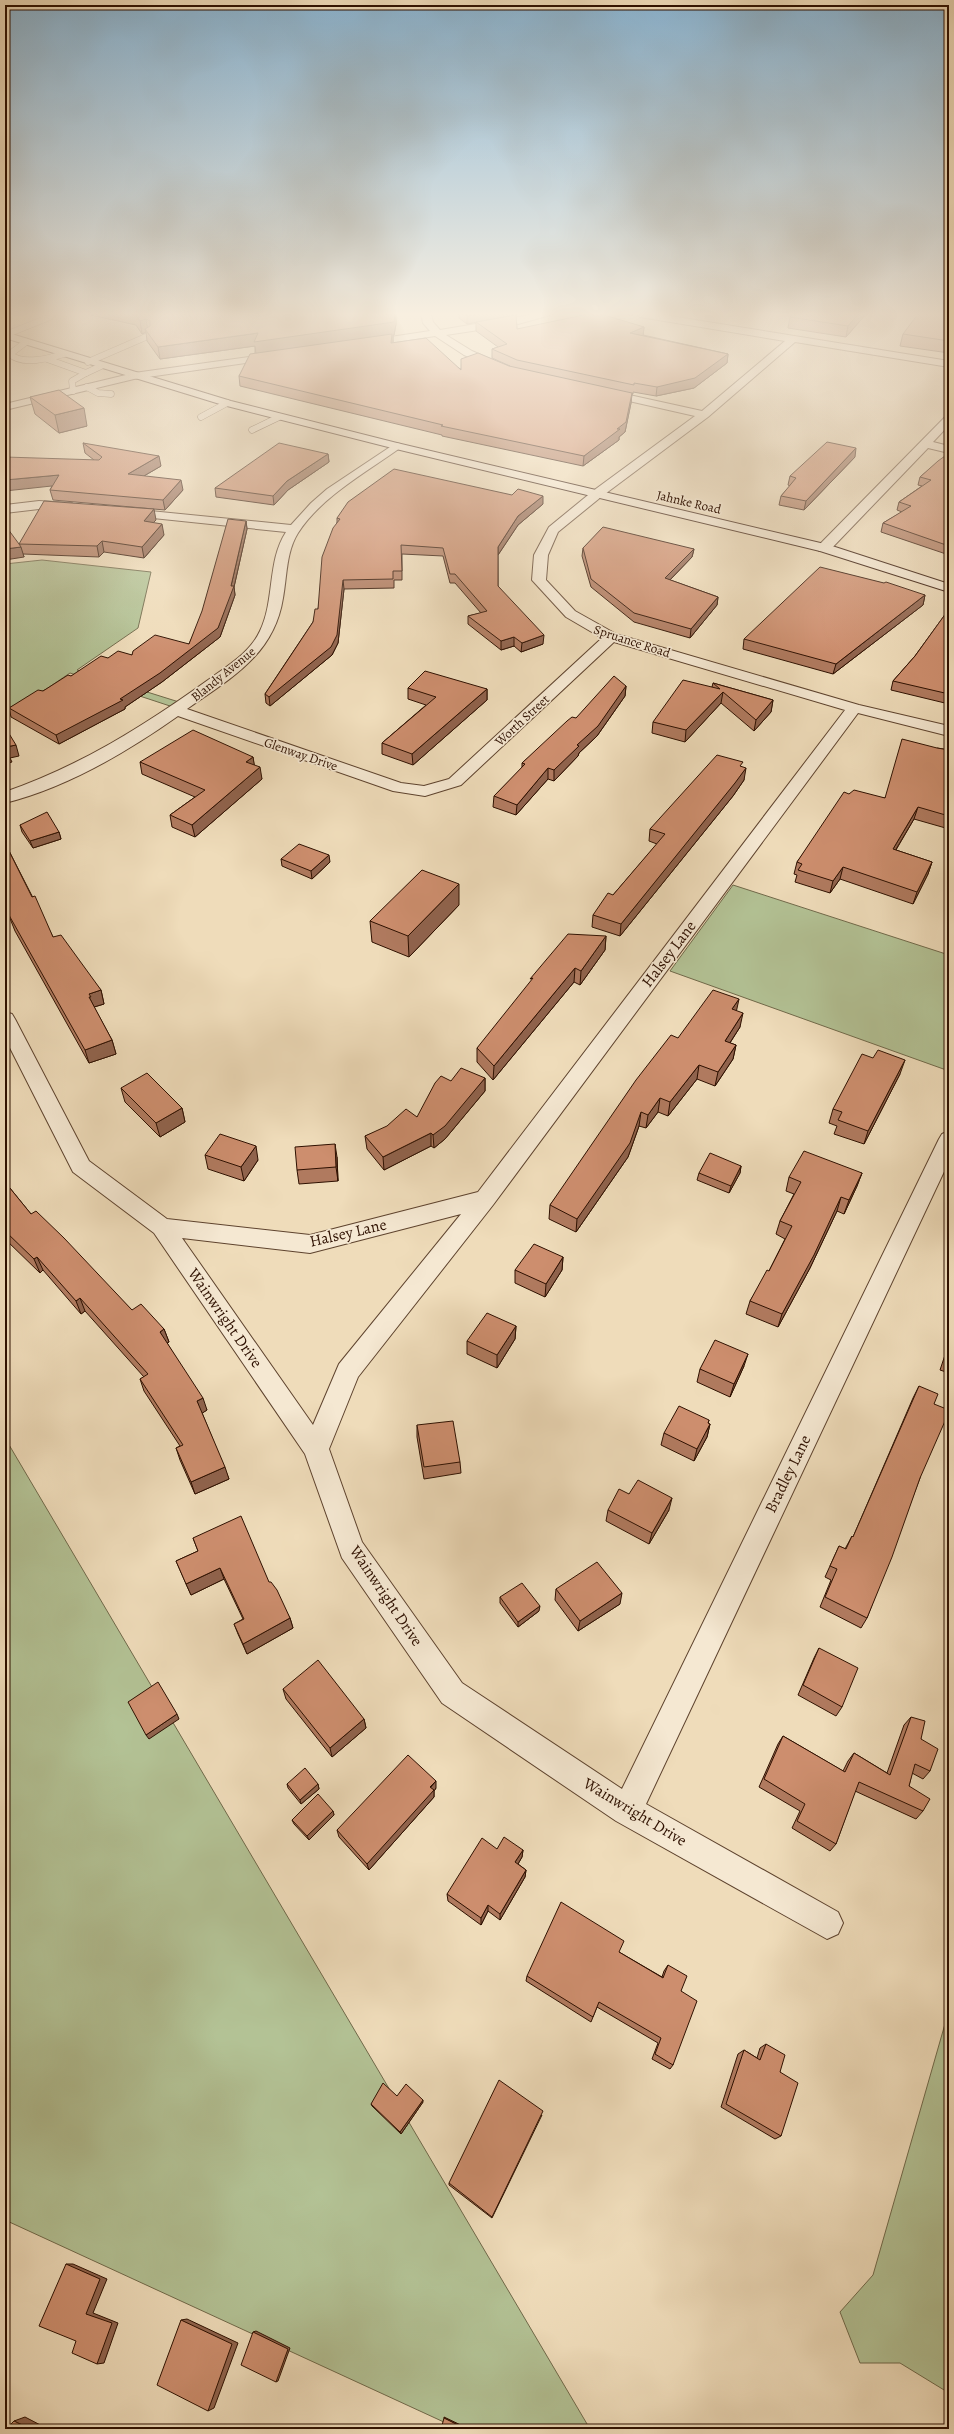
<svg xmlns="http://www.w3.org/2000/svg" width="954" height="2434" font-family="Alegreya,serif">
<rect width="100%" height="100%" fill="#efdcba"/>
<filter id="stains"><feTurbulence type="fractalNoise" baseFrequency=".005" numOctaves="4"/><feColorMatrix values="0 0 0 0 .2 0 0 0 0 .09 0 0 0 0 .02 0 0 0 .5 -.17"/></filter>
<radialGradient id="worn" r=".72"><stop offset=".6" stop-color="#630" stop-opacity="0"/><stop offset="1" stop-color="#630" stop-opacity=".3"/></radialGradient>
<g fill="#b3c295" stroke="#70694a">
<polygon points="42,560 151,572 138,628 77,670 179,702 173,707 70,673 11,713 5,704 5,564"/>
<polygon points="733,885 949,955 949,1071 670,971"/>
<polygon points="5,1438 590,2429 459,2429 5,2220"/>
<polygon points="949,2010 949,2393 900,2363 860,2363 840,2312 873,2275"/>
</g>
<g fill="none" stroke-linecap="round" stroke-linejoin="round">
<g stroke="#5e432e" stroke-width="7">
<g id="service">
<polyline points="5,335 50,317 50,314"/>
<path d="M26 342 10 354C22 366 50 358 64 354"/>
<polyline points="47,359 86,373 101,366"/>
<polyline points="88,362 148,336"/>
<polyline points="87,387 98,393 111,394"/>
<polyline points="73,391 72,381 86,373"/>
<polyline points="201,417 227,403"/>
<polyline points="252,430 279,417"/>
</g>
</g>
<g stroke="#5e432e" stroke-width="2">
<g id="minor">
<polygon points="421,314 431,314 433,322 440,330 536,314 554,314 518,324 446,335 472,351 503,365 504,367 499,370 464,355 435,336 364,347 359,344 364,341 430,331 423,323"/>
<path d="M635 314H658L949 361V367L795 342 708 417 601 497 558 532 548 555 546 580 575 611 616 634 859 705 949 726V736L858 713 493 1205 358 1377 329 1449 362 1542 462 1683 622 1789 939 1139 942 1134 949 1131V1161L646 1804 838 1912 843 1923 838 1934 827 1939 616 1821 442 1703 342 1558 305 1454 154 1233 73 1172 5 1038V1012L12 1014 15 1019 89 1161 167 1219 310 1235 478 1192 845 710 614 642 461 785 425 796 393 791 178 716C127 752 66 788 5 803V792C80 766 144 726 208 680 227 666 250 653 260 631 275 600 267 561 286 532L124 515 120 514 118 511 120 508 291 525 311 503 327 489 396 443 400 444V448C365 473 321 497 298 533 286 552 287 577 283 598 274 655 231 678 187 709L401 783 424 786 449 779 602 638 566 617 532 580 534 555 549 527 593 491 695 416 598 394V390L602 389 702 411 785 341 640 317ZM461 1214 339 1364 313 1425 182 1238 310 1253Z"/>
<polygon points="277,353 282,356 281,358 134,379 5,410 5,404 134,373"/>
<polygon points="949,416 949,425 933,442 949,446 949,453 928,448 829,551 819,551 818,548 819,545 945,417"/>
<polygon points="39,501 72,503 78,507 72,511 39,509 5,513 5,505"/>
</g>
</g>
<g stroke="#2e1000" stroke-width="2">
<polygon id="secondary" points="5,332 231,401 397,443 829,545 949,584 949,592 820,551 396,449 223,405 5,338"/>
</g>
<use href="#service" stroke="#f5e8d2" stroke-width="6"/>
<use href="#minor" fill="#f5e8d2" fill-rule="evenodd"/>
<use href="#secondary" fill="#f5e8d2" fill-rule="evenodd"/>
</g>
<g fill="#b07a5f" stroke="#2e1000">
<polygon points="86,314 396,314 396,324 394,335 393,335 393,343 461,369 510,366 492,358 492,349 498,347 476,331 476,322 467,324 459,318 459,314 516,314 517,329 644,327 643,335 728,354 727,363 694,388 656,396 633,392 633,394 632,394 631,403 625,432 619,437 619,440 583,466 442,436 442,435 240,386 239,376 255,353 255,346 160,359 147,341 146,332 142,334 136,325"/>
<polygon points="627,314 634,314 632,316"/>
<polygon points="793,314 866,314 846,337 788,328 790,317"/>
<polygon points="949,314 949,353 900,346 903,334"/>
<polygon points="30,397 87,426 59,433 35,414"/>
<polygon points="83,443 161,466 144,476 183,490 165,510 53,500 50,490 52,486 94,460 85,453"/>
<polygon points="949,453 949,555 881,532 883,523 902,512 897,510 899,502 922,486 918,485 920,477"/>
<polygon points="328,454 329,462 288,490 274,505 216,497 215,488"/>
<polygon points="855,457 804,510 779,505 781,496 790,486 788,485 790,476"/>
<polygon points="543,504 518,525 498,555 498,586 543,644 521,652 514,646 501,650 468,624 468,616 481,613 455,583 450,583 443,556 402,554 402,580 394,580 394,588 344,589 338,643 332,655 270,706 266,703 265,694 313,622 318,609 337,522 337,518"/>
<polygon points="156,520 153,523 164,535 144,558 104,552 99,557 23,554 24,557 19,544"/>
<polygon points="246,521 247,529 234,587 235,595 220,637 162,682 125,707 125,709 59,744 11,717 9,708 43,691 71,676 132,655 189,644"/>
<polygon points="583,548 694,549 692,557 670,580 718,597 717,605 690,638 634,622 591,587 582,556"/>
<polygon points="925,595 923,605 833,674 743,649 744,639"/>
<polygon points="949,609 949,704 891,690 893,681 915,656"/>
<polygon points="713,683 773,700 771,712 754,731 721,703 685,742 652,733 653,722 712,687"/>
<polygon points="626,686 625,696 597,736 579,753 578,756 554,781 548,779 516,815 493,807 494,796 522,768 522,763 576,718"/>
<polygon points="408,688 487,689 487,700 413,765 382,754 382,743 426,705 408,699"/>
<polygon points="937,748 949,750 949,829 914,819 896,850 932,862 928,874 913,904 840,879 830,893 795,882 797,875 794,874 797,862 849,794 885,798"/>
<polygon points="253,757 254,765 262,779 195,837 172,827 170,815 195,797 142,774 140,762"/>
<polygon points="742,767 744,780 733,796 620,936 592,927 593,915 613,895 657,844 649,841 650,829"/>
<polygon points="20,825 59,832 61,839 33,848 22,832"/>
<polygon points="5,843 53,937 101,990 104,1004 94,1007 112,1040 116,1054 89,1063 15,931 5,906"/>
<polygon points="281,859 330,862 312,879 282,866"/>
<polygon points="459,905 409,957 372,942 370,921"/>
<polygon points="606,936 605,950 580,985 574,982 493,1080 477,1062 477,1048"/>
<polygon points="736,1011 740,1027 730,1043 736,1045 733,1059 715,1086 697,1079 668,1116 658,1112 646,1128 639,1126 628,1157 576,1232 549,1219 550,1205 678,1038"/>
<polygon points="900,1074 864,1144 834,1134 837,1126 829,1123 833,1109"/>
<polygon points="485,1078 485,1091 445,1139 434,1148 431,1146 384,1170 367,1149 365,1136 417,1117"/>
<polygon points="121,1088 182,1108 185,1122 160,1137 125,1102"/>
<polygon points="205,1155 258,1160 244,1181 208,1169"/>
<polygon points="337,1157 338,1181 299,1184 297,1170"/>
<polygon points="741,1166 740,1173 729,1193 697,1180 699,1173"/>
<polygon points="862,1173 857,1186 844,1214 837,1211 810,1268 778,1327 746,1314 750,1301 769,1271 785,1239 776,1234 780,1221 794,1194 786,1191 789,1177"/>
<polygon points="5,1182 31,1214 132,1310 164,1329 169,1342 167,1343 207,1410 202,1413 229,1479 195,1494 180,1460 176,1448 180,1446 144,1391 140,1379 144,1377 85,1311 81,1314 43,1270 40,1273 5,1239"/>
<polygon points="563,1257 562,1270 545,1297 515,1283 515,1270"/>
<polygon points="516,1326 515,1339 497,1368 467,1354 467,1341"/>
<polygon points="949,1343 949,1373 940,1370"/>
<polygon points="744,1366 730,1397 697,1382 700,1369"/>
<polygon points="919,1386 934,1404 920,1478 867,1618 861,1628 820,1607 831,1580 825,1577 839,1546 845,1549 852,1536 853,1537 913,1398"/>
<polygon points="709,1424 710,1424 707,1437 694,1461 661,1445 664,1433"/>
<polygon points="417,1425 460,1462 461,1473 424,1479 417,1437"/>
<polygon points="629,1494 669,1510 649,1544 606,1521 608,1510"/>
<polygon points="193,1538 269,1582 290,1618 293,1628 247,1654 238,1634 234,1624 243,1619 224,1579 191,1595 176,1561 198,1551"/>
<polygon points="556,1589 620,1604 578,1631 555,1600"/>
<polygon points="500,1597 539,1611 518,1627 500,1603"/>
<polygon points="819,1648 842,1707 836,1716 798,1695 814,1658"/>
<polygon points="283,1689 364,1719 366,1728 332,1757 286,1699"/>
<polygon points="911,1717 921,1739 930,1771 923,1779 912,1773 909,1786 923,1811 916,1819 855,1791 836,1844 830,1851 792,1828 800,1811 759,1787 778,1744 783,1736 843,1771 848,1761 854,1753 887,1773 904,1725"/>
<polygon points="287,1784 318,1784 319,1789 301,1804 288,1788"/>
<polygon points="436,1788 434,1791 434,1797 369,1870 339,1837 337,1830"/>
<polygon points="333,1811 334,1815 309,1840 294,1824 292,1820"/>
<polygon points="497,1849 523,1850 522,1857 518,1864 526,1870 525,1877 500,1920 488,1911 481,1925 448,1901 447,1894"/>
<polygon points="619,1952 662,1977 664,1971 668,1965 681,1991 673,2065 670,2069 652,2059 658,2043 597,2007 591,2022 526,1981 527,1976"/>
<polygon points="766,2044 780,2072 781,2136 775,2139 721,2107 738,2054 744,2050 757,2058 760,2048"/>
<polygon points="397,2096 423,2102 401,2134 372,2106 371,2104"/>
<polygon points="542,2115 492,2218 449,2185 449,2183"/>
</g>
<g fill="#90634d" stroke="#2e1000">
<polygon points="396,314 396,324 394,335 393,335 393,344 256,354 255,346 160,359 158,347"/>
<polygon points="480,314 516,314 516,315 467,324 467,316"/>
<polygon points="858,314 866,314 846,337 848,326"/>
<polygon points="146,319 148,332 145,329 146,332 142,334 140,321"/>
<polygon points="644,327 643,336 630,333"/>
<polygon points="728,354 727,363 694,388 656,396 657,387"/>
<polygon points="632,393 631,403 625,432 619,437 619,440 583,466 584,456 617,429"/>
<polygon points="84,408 87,426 59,433 55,415"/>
<polygon points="5,436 6,436 8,446 5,447"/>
<polygon points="856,448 855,457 804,510 806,501"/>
<polygon points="328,454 329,462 288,490 274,505 273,496 287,481"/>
<polygon points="159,456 161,466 130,484 128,474"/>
<polygon points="59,475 61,485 5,491 5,480"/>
<polygon points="181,480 183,490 165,510 163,500"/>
<polygon points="543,496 543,504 518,525 498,555 498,547 518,516"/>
<polygon points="154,509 156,520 145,531 144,521"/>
<polygon points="246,521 247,529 234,587 235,595 220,637 162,682 125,707 125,709 59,744 56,735 218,628 231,586"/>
<polygon points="162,524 164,535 144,558 142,547"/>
<polygon points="102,541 104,552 99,557 97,546"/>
<polygon points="21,547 24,557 5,560 5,549"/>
<polygon points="694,549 692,557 664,586 665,578"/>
<polygon points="343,580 344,589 338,643 332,655 270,706 269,697"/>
<polygon points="925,595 923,605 833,674 836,664"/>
<polygon points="718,597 717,605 690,638 691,629"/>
<polygon points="544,635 543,644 521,652 522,643"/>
<polygon points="514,637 514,646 501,650 501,641"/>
<polygon points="626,686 625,696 597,736 579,753 578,756 554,781 554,770 577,745"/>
<polygon points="487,689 487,700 413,765 412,754"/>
<polygon points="723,692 721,703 685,742 686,730"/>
<polygon points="773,700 771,712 754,731 756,720"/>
<polygon points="16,745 19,756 10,758 12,762 5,764 5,752 6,747"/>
<polygon points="253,757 255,769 246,762"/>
<polygon points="260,767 262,779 195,837 192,825"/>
<polygon points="548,768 548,779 516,815 517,805"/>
<polygon points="746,768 744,780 733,796 620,936 621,924"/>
<polygon points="918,807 914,819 889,861 893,849"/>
<polygon points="59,832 61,839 33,848 30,841"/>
<polygon points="329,855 330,862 312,879 311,871"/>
<polygon points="932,862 928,874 913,904 917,892"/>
<polygon points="843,867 840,879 830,893 833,881"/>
<polygon points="459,884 459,905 409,957 408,936"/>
<polygon points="606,936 605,950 580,985 581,971"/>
<polygon points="575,968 574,982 493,1080 494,1066"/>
<polygon points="101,990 104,1004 94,1007 89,997 89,994"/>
<polygon points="739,999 736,1013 732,1009"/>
<polygon points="743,1013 740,1027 722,1055 725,1041"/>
<polygon points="112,1040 116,1054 89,1063 85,1050"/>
<polygon points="736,1045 733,1059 715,1086 718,1072"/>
<polygon points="905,1060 900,1074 864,1144 868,1131"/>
<polygon points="699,1065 697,1079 668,1116 670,1102"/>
<polygon points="485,1078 485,1091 445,1139 434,1148 433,1135"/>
<polygon points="660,1098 658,1112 646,1128 648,1115"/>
<polygon points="182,1108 185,1122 160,1137 156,1123"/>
<polygon points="641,1112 639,1126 628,1157 576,1232 577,1219"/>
<polygon points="431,1133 431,1146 384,1170 383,1157"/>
<polygon points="335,1144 337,1157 338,1181 336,1167"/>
<polygon points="256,1146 258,1160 244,1181 241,1167"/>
<polygon points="741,1166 740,1173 729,1193 731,1186"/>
<polygon points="862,1173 857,1186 844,1214 849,1200"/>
<polygon points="841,1197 837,1211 810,1268 778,1327 782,1314"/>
<polygon points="37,1257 43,1270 40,1273 34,1259"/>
<polygon points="563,1257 562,1270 545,1297 546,1284"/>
<polygon points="80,1298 85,1311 81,1314 76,1301"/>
<polygon points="516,1326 515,1339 497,1368 497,1355"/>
<polygon points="164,1329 169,1342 164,1345 160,1332"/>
<polygon points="748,1354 744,1366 730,1397 734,1384"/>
<polygon points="203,1398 207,1410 201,1414 197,1401"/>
<polygon points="709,1420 706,1432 710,1424 707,1437 694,1461 697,1449"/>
<polygon points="225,1467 229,1479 195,1494 191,1482"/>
<polygon points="672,1498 669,1510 649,1544 652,1533"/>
<polygon points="220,1568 224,1579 191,1595 186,1584"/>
<polygon points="622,1593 620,1604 578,1631 580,1621"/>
<polygon points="540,1606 539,1611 518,1627 518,1622"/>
<polygon points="290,1618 293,1628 247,1654 243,1644"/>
<polygon points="177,1714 179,1719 149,1739 146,1735"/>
<polygon points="364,1719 366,1728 332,1757 330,1748"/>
<polygon points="436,1781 436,1788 434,1791 434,1797 369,1870 367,1864"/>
<polygon points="318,1784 319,1789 301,1804 300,1800"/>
<polygon points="333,1811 334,1815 309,1840 307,1836"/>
<polygon points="523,1850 522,1857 515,1869 515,1862"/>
<polygon points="526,1870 525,1877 500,1920 500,1914"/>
<polygon points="488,1905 488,1911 481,1925 481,1918"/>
<polygon points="423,2100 423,2102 401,2134 400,2132"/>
<polygon points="66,2264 73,2264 107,2279 93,2313 118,2323 104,2363 97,2364"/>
<polygon points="187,2319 238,2343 214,2408 208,2411 181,2320"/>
<polygon points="256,2331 290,2348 278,2381 276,2382 253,2332"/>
<polygon points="25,2417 48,2429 30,2429 14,2421"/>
<polygon points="444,2417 469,2429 466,2429 444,2418"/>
</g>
<g fill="#cd8e6e" stroke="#2e1000">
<polygon points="135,314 395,314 394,322 254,342 258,333 158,347 145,329 150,326 150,321 146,319 140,321"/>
<polygon points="464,314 480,314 467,316"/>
<polygon points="588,314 601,314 644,327 630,333 728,354 695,378 657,387 634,383 634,385 517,360 492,349 507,344 476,322 516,315 517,329"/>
<polygon points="793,314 858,314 848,326 790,317"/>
<polygon points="918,314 949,314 949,341 903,334"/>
<polygon points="392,334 391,343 426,338 461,370 461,359 478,353 509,366 632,393 626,422 617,429 620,429 584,456 441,426 443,425 239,376 250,354"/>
<polygon points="59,390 84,408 55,415 30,397"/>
<polygon points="827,442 856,448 806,501 781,496 796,478 790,476"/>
<polygon points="83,443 159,456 128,474 181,480 163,500 50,490 59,475 5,480 5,457 99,460 102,457"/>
<polygon points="279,443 328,454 287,481 273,496 215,488"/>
<polygon points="949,453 949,546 883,523 911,506 899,502 931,480 920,477 938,461"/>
<polygon points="394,469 512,495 518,489 543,496 518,516 498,547 498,586 544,635 522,643 514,637 501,641 468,616 487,611 455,574 450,574 443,548 401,545 402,571 393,571 393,579 343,580 337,635 331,647 269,697 265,694 313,622 315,609 318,609 322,557 333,528 340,519 337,518 348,502"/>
<polygon points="44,501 154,509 144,521 162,524 142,547 102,541 97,546 19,544 21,547 5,549 5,525 19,544"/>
<polygon points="228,519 246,521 231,586 234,586 218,628 160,673 120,699 123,700 56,735 9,708 38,690 43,691 68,675 71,676 101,656 108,658 118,651 132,655 133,651 155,635 189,644 202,611"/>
<polygon points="603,527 694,549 665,578 718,597 691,629 634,613 591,579 583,548"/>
<polygon points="820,567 884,583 886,582 925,595 836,664 744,639"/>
<polygon points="949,609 949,694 893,681 915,656"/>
<polygon points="425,671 487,689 412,754 382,743 436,697 408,688"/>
<polygon points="614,676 626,686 598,726 577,745 579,746 554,770 548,768 517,805 494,796 525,764 522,763 567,721 572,717 576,718"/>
<polygon points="683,680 720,689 713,683 773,700 756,720 723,692 686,730 653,722"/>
<polygon points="5,727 16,745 6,747 8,751 5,752"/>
<polygon points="193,730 253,757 246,762 260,767 192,825 170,815 205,790 140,762"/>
<polygon points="902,739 937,748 949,750 949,816 918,807 893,849 932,862 917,892 843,867 833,881 798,870 802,864 797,862 844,792 849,794 854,790 885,798"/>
<polygon points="717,755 743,762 740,766 746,768 735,783 621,924 593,915 608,893 613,895 665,834 650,829"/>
<polygon points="47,812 59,832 30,841 20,825"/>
<polygon points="5,843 32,897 35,896 53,937 61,935 101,990 89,994 91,997 89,997 112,1040 85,1050 10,917 5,904"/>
<polygon points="299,844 329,855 311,871 281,859"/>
<polygon points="422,870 459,884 408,936 370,921"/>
<polygon points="568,934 606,936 581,971 575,968 494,1066 477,1048 533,978 530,979"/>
<polygon points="713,990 739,999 732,1009 743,1013 725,1041 736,1045 718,1072 699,1065 670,1102 660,1098 648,1115 641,1112 630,1143 577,1219 550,1205 636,1080 671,1035 678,1038"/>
<polygon points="878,1050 905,1060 868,1131 838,1120 842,1112 833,1109 862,1054 873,1058"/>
<polygon points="461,1068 485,1078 445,1126 433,1135 431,1133 383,1157 365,1136 387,1126 406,1109 417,1117 435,1083 441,1076 451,1081"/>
<polygon points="147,1073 182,1108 156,1123 121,1088"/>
<polygon points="220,1134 256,1146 241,1167 205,1155"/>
<polygon points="335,1144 336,1167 297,1170 295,1147"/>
<polygon points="804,1151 862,1173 849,1200 841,1197 814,1255 782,1314 750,1301 767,1270 769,1271 792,1226 780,1221 801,1182 789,1177"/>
<polygon points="710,1153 741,1166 731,1186 699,1173"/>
<polygon points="5,1182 31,1214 36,1211 64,1238 132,1310 141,1304 164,1329 160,1332 203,1398 197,1401 225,1467 191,1482 176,1448 183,1445 140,1379 148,1374 80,1298 76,1301 37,1257 34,1259 5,1231"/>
<polygon points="534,1244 563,1257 546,1284 515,1270"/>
<polygon points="487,1313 516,1326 497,1355 467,1341"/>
<polygon points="715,1340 748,1354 734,1384 700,1369"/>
<polygon points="949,1351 949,1358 947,1357"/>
<polygon points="919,1386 938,1394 934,1404 949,1410 949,1412 920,1478 892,1557 867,1618 825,1597 837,1569 830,1566 839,1546 846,1549 852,1536 853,1537"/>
<polygon points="679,1406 709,1420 708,1423 710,1424 697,1449 664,1433"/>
<polygon points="453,1421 460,1462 424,1467 417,1425"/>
<polygon points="638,1480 672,1498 652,1533 608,1510 619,1489 629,1494"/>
<polygon points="241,1516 269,1582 271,1582 277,1590 290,1618 243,1644 234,1624 244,1619 220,1568 186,1584 176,1561 198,1551 193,1538"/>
<polygon points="597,1562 622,1593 580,1621 556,1589"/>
<polygon points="522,1583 540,1606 518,1622 500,1597"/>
<polygon points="819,1648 858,1668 842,1707 803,1685"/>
<polygon points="318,1660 364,1719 330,1748 283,1689"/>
<polygon points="158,1682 177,1714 146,1735 128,1702"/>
<polygon points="911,1717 925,1721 921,1739 938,1749 930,1771 915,1764 909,1786 930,1799 923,1811 859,1782 836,1844 797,1821 805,1804 764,1779 783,1736 845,1772 854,1753 890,1775"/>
<polygon points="408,1755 436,1781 430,1787 434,1790 367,1864 337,1830"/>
<polygon points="305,1768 318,1784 300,1800 287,1784"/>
<polygon points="318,1794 333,1811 307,1836 292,1820"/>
<polygon points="504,1837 523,1850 515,1862 526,1870 500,1914 488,1905 481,1918 447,1894 482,1838 497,1849"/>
<polygon points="561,1902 624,1941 619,1952 663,1978 668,1965 687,1976 681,1991 697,2001 673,2065 655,2054 661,2038 599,2002 593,2017 527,1976"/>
<polygon points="766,2044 785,2055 780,2072 798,2083 781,2136 726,2104 744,2050 760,2060"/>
<polygon points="499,2080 543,2111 492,2217 449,2183"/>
<polygon points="383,2083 397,2096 406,2084 423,2100 400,2132 371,2104"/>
<polygon points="66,2264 100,2279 86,2314 112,2323 97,2364 72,2353 76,2341 39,2326"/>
<polygon points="181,2320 232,2344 208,2411 157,2385"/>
<polygon points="253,2332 288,2349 276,2382 241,2365"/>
<polygon points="444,2418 466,2429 441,2429"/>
<polygon points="14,2421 30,2429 6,2429"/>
</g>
<linearGradient id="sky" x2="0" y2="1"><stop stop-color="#8ab6d5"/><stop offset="0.48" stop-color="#f8efe0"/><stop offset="1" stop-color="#f8efe0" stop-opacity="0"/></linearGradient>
<rect width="954" height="655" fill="url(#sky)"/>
<g text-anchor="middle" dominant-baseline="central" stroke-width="3.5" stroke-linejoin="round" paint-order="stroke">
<g font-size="13" fill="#2e1000" stroke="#f5e8d2">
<text transform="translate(689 502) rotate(13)">Jahnke Road</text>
<text transform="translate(632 641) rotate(18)">Spruance Road</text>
<text transform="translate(223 674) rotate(-39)">Blandy Avenue</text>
<text transform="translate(522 720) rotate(-43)">Worth Street</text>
<text transform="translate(301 754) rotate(19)">Glenway Drive</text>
</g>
<g font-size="16" fill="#2e1000" stroke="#f5e8d2">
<text transform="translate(669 954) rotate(-53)">Halsey Lane</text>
<text transform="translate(348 1233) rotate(-13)">Halsey Lane</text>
<text transform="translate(225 1318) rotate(55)">Wainwright Drive</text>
<text transform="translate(788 1474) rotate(-64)">Bradley Lane</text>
<text transform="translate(386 1596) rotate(56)">Wainwright Drive</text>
<text transform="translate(635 1812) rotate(31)">Wainwright Drive</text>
</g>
</g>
<rect width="954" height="2434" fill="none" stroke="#efdcba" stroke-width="20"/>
<rect x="6" y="6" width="942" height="2422" fill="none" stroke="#2e1000" stroke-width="2"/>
<rect x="10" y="10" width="934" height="2414" fill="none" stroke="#2e1000"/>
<rect width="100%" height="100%" filter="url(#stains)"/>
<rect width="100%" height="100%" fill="url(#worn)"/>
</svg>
